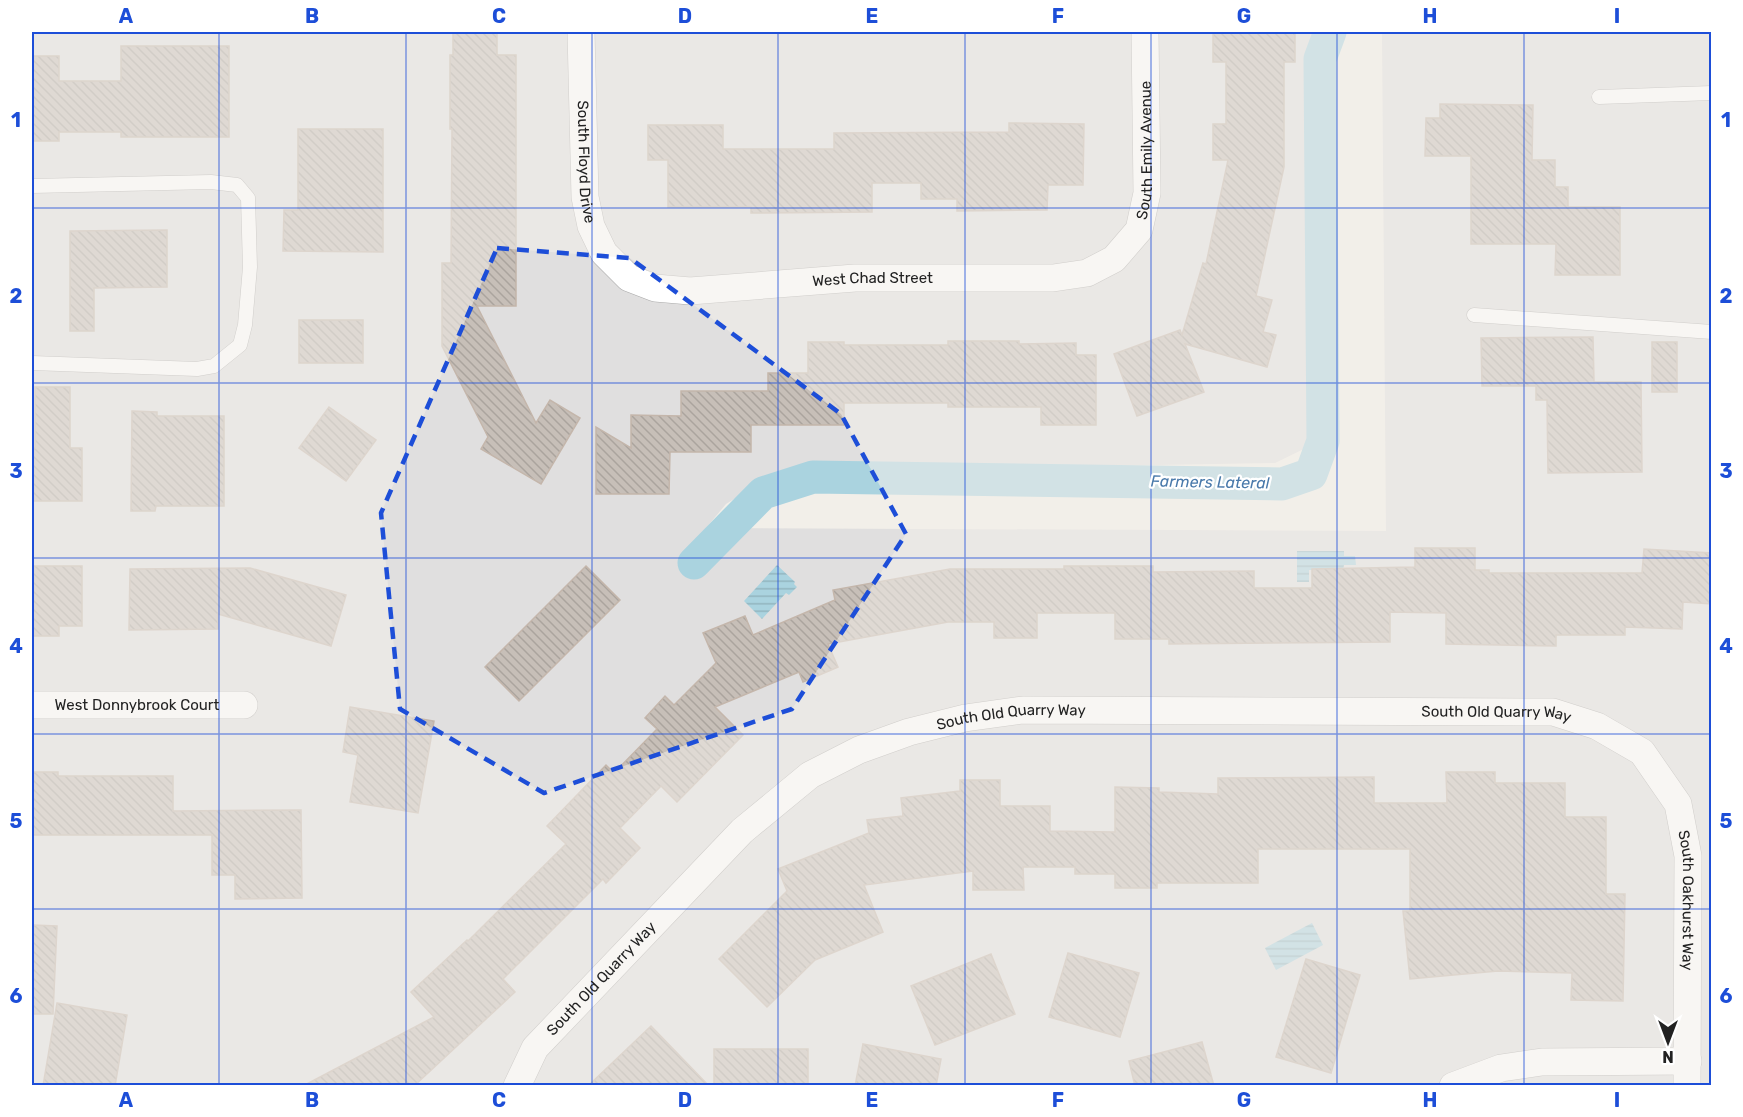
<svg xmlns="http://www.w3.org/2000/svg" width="1743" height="1117" font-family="Rubik,sans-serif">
<defs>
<pattern id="water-rules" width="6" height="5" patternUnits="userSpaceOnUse" patternTransform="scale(1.5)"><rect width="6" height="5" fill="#aad3df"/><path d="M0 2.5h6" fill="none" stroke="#92b5bf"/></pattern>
<pattern id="building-back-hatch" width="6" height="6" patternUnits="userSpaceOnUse" patternTransform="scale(1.5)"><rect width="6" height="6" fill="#c7bfb8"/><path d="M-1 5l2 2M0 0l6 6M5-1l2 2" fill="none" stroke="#aba49e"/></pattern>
</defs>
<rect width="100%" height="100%" fill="#f2efe9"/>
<polygon fill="#e0dfdf" points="32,32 1327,32 1318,68 1320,441 1275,463 857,470 776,473 726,504 706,528 1386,531 1382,32 1711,32 1711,1085 32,1085"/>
<g fill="url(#water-rules)">
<polygon points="1297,551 1344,551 1344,556 1355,556 1356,565 1344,565 1343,570 1309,570 1309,582 1297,582"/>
<polygon points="777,565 795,582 794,584 797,587 789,595 786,593 762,619 744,601"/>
<polygon points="1312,923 1323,945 1276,970 1265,948"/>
</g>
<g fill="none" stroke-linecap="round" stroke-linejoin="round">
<polyline stroke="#aad3df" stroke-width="33" points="694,563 763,493 813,477 1282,484 1311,474 1323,441 1320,59 1330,32"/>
</g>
<g fill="url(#building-back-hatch)" stroke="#c4b6ab" stroke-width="1.5">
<polygon points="453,32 497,32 497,55 516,55 516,306 477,306 536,423 550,400 580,418 541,484 481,449 488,437 442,346 442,263 451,263 452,129 450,129 450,55 453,55"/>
<polygon points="1213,32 1295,32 1295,62 1284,62 1284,167 1256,296 1272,300 1263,332 1276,335 1267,367 1185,344 1204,392 1137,416 1114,354 1180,330 1182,335 1203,263 1206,264 1228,160 1213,160 1213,124 1226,124 1226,62 1213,62"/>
<polygon points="121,46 229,46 229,137 121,137 121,132 59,132 59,141 32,141 32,56 59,56 59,81 121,81"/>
<polygon points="1440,104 1533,105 1532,160 1555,160 1555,187 1568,187 1568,207 1620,207 1620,275 1555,275 1556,244 1471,244 1471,156 1425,156 1426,118 1440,118"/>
<polygon points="1009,123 1084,124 1083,185 1048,185 1047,210 957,211 957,199 921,199 921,183 872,183 872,212 751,213 751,207 668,207 668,160 648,160 648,125 723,125 723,149 834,149 834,133 1009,132"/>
<polygon points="298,129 383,129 383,252 283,251 284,210 298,210"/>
<polygon points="167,230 167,287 94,288 94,331 70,331 70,231"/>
<rect x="299" y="320" width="64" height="43"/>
<polygon points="1593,337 1594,382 1641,382 1642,472 1548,473 1547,400 1536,400 1536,386 1482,386 1481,338"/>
<polygon points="948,341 1019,341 1019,344 1076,343 1076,355 1096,355 1096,425 1041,425 1041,407 948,407 948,403 844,403 844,425 751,425 751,452 670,452 669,494 596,494 596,427 631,448 631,415 681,416 681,391 768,391 768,373 808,373 808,342 844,342 844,345 948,345"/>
<rect x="1652" y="342" width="25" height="50"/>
<polygon points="35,387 70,387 70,448 82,448 82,501 32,501 32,448 35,448"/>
<polygon points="329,407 376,440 346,481 299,448"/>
<polygon points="132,411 157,412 157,416 224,416 224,506 156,506 155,511 131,511"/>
<polygon points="1415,548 1475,548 1475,570 1489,570 1489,573 1642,573 1644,549 1712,553 1712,604 1683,602 1682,629 1625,627 1625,635 1556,635 1556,646 1446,644 1446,613 1390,612 1390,642 1169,644 1169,639 1115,639 1115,613 1037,613 1037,638 994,638 994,622 948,622 828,644 838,667 803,682 799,672 715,707 743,735 677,802 661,786 620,828 640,848 606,883 603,879 503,979 515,992 414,1086 303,1086 434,1017 411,992 467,940 468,941 566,844 547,826 606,765 614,773 657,729 645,718 665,696 674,705 716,663 703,633 745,616 753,635 835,600 833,590 950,569 1064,569 1064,566 1153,566 1153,572 1254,571 1254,588 1312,588 1312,569 1415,567"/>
<polygon points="32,566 82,566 82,626 59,626 59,636 32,636"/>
<polygon points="586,566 620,600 519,701 485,667"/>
<polygon points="250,568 346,595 331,646 218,614 218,629 129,630 130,569"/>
<polygon points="350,707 434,721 418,813 350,802 358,755 343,752"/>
<polygon points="32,772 58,772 58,776 173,776 173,811 301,810 302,898 235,899 235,875 212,875 212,835 32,835"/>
<polygon points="1446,772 1495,772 1495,783 1565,783 1565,817 1606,817 1606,894 1625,894 1623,1001 1571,1000 1572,973 1498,971 1410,979 1403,911 1410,911 1410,849 1258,849 1258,883 1157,883 1157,888 1115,888 1115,874 1075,874 1075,867 1023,867 1024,890 973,890 973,871 864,885 883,932 815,960 767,1007 719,959 787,891 778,869 869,833 867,820 903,816 901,798 960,791 960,780 1000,780 1000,806 1050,806 1050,831 1115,832 1115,787 1159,788 1159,792 1218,794 1218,778 1374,777 1374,803 1447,803"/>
<polygon points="32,925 57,926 53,1014 32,1014"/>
<polygon points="1068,953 1139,973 1120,1037 1049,1017"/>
<polygon points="991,954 1015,1014 935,1045 911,986"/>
<polygon points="1306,959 1360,975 1331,1073 1276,1057"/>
<polygon points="57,1003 127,1015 115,1086 43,1086"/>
<polygon points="651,1026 709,1086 588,1086"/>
<polygon points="1202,1042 1214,1086 1135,1086 1129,1061"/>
<polygon points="863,1044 941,1059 936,1086 855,1086"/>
<rect x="714" y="1049" width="94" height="37"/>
</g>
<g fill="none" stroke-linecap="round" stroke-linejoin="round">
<g stroke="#a9a9a9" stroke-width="15">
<g id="service">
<polyline points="1599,97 1712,93"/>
<polyline points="32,186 211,182 237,185 248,198 250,267 245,325 240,345 214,366 197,369 32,363"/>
<polyline points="1474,315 1712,332"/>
</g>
</g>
<g stroke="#a9a9a9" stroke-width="28">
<g id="minor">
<path id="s1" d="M581 32 585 197 591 226 604 253 629 278 655 288 690 291 855 278H1053L1087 273 1114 259 1139 230 1147 193 1145 32"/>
<path id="s2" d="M32 705H244"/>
<path id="s3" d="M517 1086 535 1048 742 831 810 775 859 750 909 732 965 718 1023 710 1553 712 1597 726 1642 752 1678 804 1688 856 1687 1086"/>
<polyline points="1453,1086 1501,1068 1542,1062 1688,1061"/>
</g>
</g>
<use href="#service" stroke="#fff" stroke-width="14"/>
<use href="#minor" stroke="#fff" stroke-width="27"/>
</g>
<path d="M0 0H1743V1117H0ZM497 248 630 258 841 414 906 534 792 709 544 793 400 709 381 513Z" fill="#f2efe9" fill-opacity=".55" fill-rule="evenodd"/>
<path fill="none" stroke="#1d4ed8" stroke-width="4.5" stroke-dasharray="12 8" stroke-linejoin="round" d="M497 248 630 258 841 414 906 534 792 709 544 793 400 709 381 513Z"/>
<path fill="none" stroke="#1d4ed8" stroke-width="1.5" stroke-opacity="0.55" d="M219 32V1086M406 32V1086M592 32V1086M778 32V1086M965 32V1086M1151 32V1086M1337 32V1086M1524 32V1086M32 208H1712M32 383H1712M32 558H1712M32 734H1712M32 909H1712"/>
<g text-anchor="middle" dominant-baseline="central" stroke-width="4.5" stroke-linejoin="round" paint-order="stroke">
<g font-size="15" fill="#222" stroke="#fff">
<text stroke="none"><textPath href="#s1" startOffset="870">South Emily Avenue</textPath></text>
<text stroke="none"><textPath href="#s1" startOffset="130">South Floyd Drive</textPath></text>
<text stroke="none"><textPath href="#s1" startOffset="506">West Chad Street</textPath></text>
<text stroke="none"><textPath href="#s2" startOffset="105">West Donnybrook Court</textPath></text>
<text stroke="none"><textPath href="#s3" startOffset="1128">South Old Quarry Way</textPath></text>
<text stroke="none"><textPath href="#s3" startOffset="642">South Old Quarry Way</textPath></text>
<text stroke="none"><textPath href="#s3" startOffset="1443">South Oakhurst Way</textPath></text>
<text stroke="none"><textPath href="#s3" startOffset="138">South Old Quarry Way</textPath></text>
</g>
<g font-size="16" font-style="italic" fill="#4a7aab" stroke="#fff">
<text transform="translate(1210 482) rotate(1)">Farmers Lateral</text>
</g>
</g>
<rect width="1743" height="1117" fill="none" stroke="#ffffff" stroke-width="66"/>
<g transform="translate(1668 1042) rotate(180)" stroke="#ffffff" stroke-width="4.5" paint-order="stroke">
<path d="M0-4.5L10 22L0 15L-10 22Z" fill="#222222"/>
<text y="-9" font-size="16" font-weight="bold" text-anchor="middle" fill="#222222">N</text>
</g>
<rect x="33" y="33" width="1677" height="1051" fill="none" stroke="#1d4ed8" stroke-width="2"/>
<g font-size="20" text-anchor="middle" font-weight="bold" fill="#1d4ed8">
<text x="126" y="23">A</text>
<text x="312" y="23">B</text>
<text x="499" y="23">C</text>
<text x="685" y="23">D</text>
<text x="872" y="23">E</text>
<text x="1058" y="23">F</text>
<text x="1244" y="23">G</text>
<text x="1430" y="23">H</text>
<text x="1617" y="23">I</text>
<text x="16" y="127">1</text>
<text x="1726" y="127">1</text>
<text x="16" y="303">2</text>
<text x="1726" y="303">2</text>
<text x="16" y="478">3</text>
<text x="1726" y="478">3</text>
<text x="16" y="653">4</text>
<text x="1726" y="653">4</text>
<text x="16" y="828">5</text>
<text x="1726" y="828">5</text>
<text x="16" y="1003">6</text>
<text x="1726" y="1003">6</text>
<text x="126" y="1107">A</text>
<text x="312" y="1107">B</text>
<text x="499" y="1107">C</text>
<text x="685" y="1107">D</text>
<text x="872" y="1107">E</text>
<text x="1058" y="1107">F</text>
<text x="1244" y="1107">G</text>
<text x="1430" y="1107">H</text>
<text x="1617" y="1107">I</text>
</g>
</svg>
